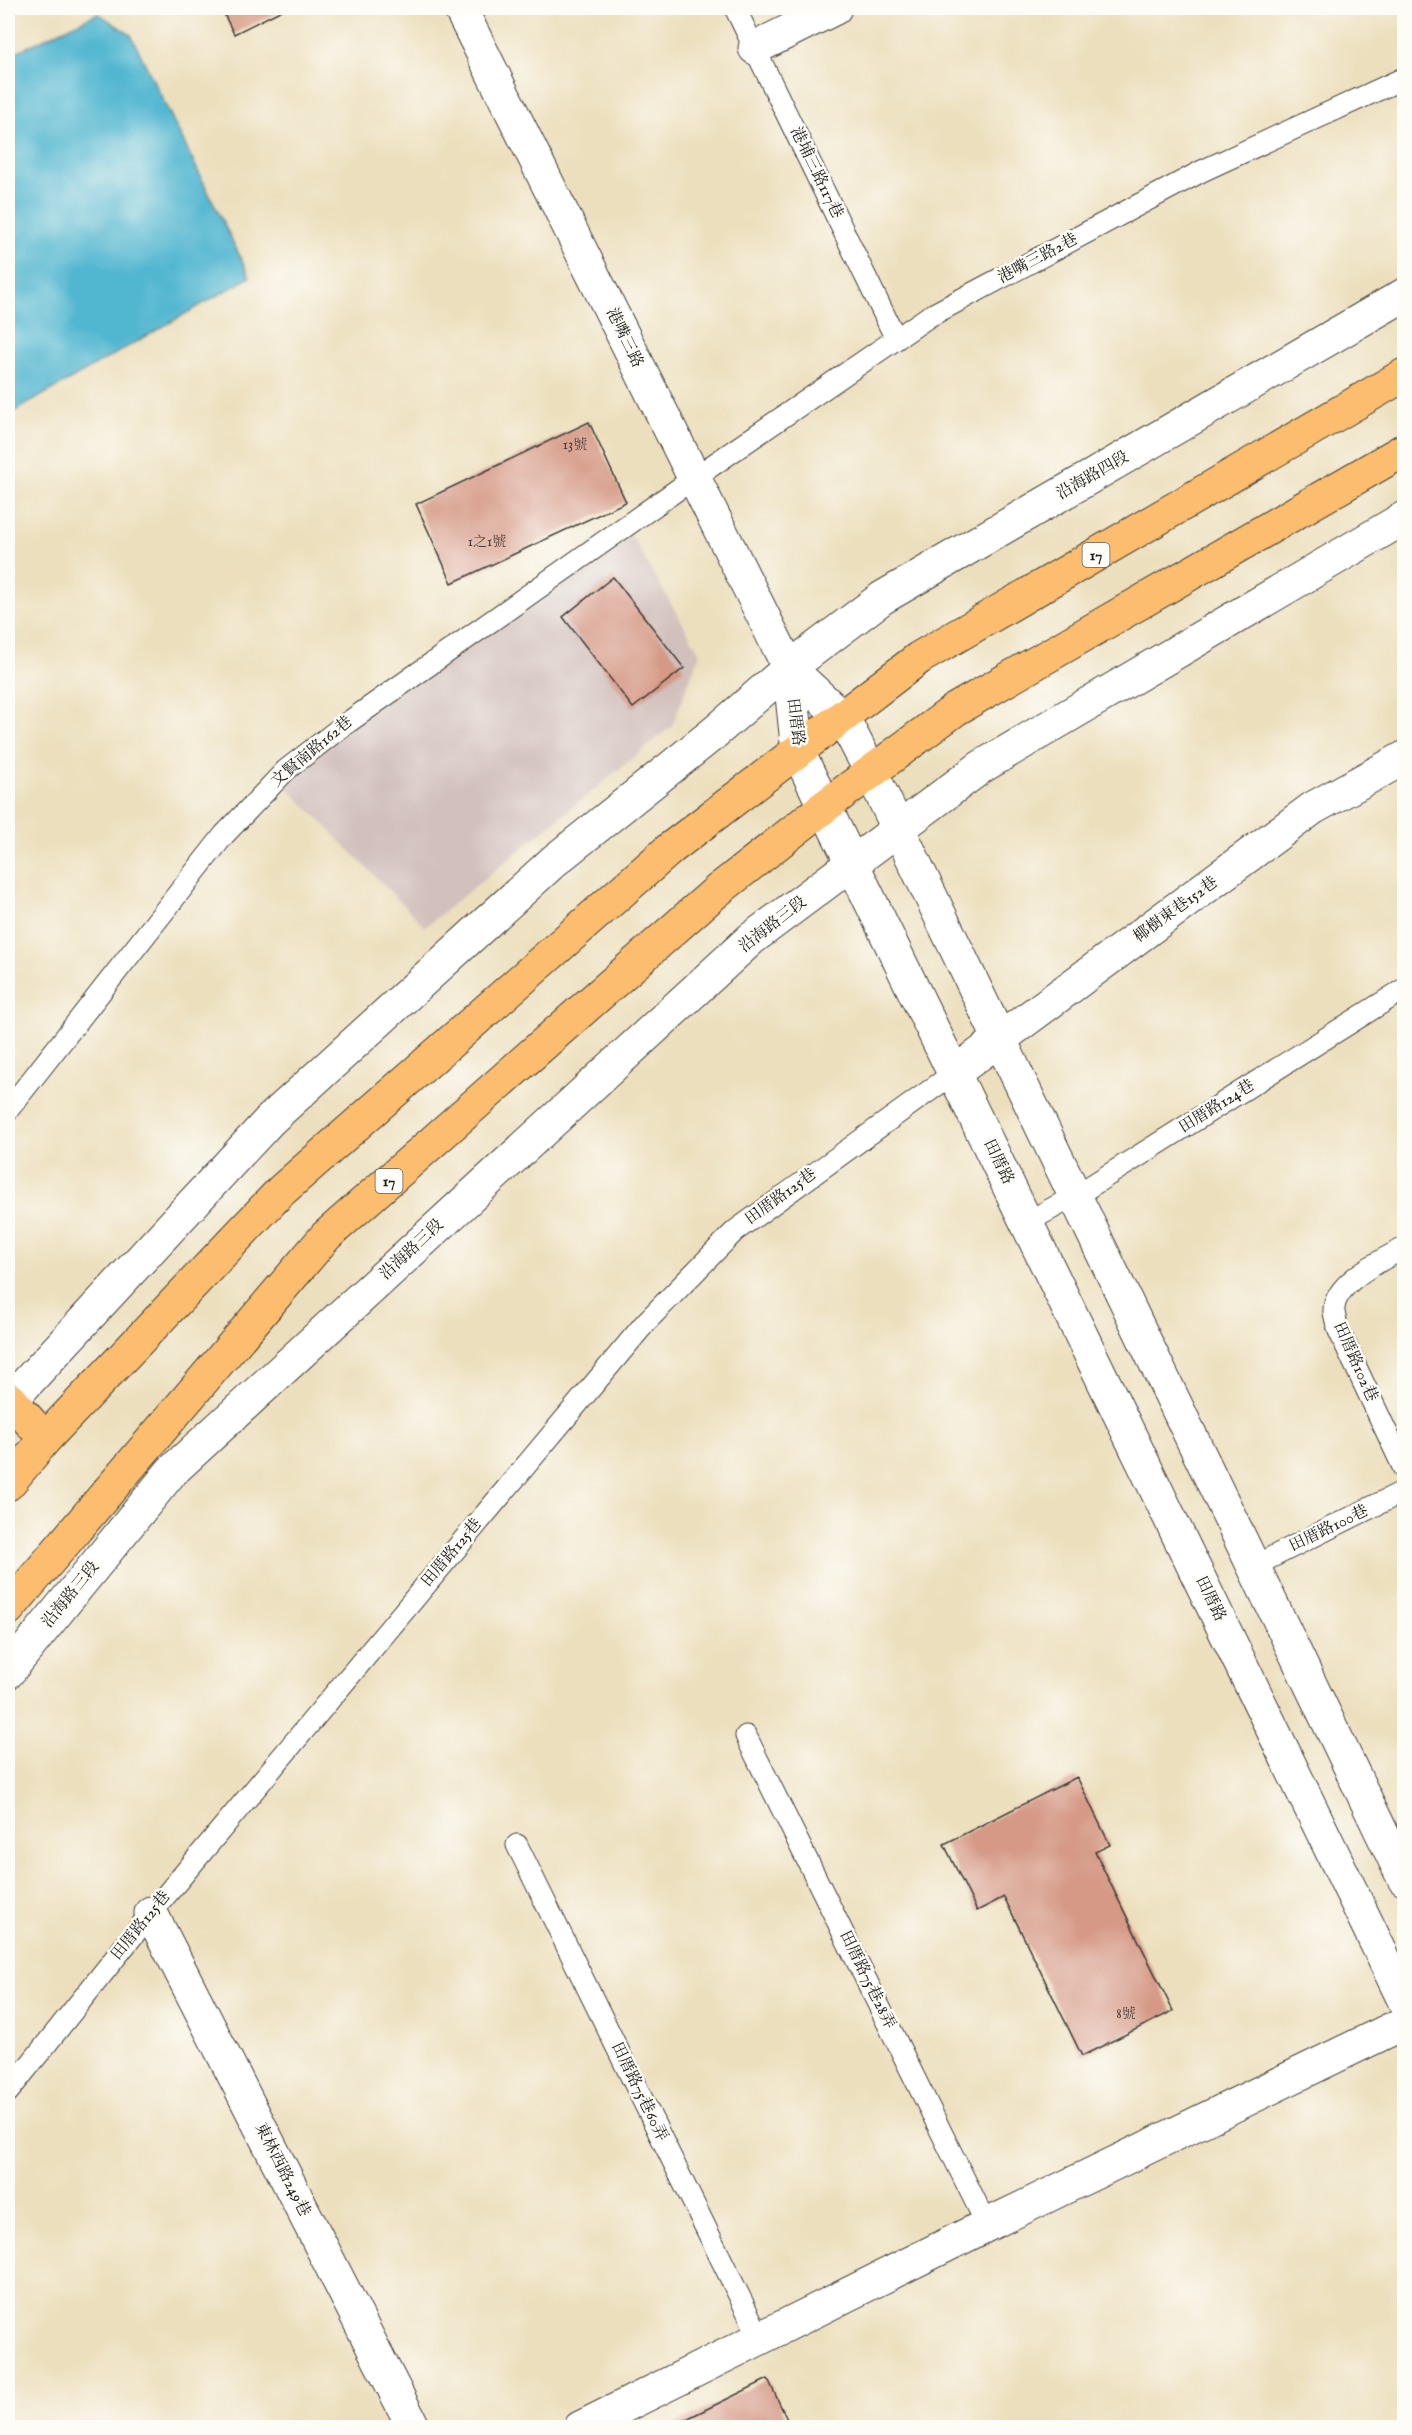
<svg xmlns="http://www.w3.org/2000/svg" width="1412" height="2435" font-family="'IM FELL English','Noto Serif TC',serif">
<rect width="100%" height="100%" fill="#fdfcf7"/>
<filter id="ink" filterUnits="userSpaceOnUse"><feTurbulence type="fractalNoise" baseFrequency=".0167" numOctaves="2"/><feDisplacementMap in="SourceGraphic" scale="12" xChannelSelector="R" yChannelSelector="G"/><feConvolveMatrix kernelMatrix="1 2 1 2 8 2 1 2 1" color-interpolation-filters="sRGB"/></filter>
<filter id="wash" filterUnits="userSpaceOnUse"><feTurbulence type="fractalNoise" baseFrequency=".008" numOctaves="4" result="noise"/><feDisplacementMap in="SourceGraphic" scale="24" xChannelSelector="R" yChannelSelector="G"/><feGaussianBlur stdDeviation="1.35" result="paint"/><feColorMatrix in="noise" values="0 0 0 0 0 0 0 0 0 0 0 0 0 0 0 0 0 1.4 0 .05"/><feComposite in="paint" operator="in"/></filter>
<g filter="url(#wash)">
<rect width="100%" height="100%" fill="#ecdfbd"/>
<polygon fill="#d1c0bc" points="622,520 700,653 672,726 425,927 280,780"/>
<polygon fill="#51b6d0" stroke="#366976" stroke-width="1.5" points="98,13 131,35 250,277 10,414 8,408 8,56"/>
<g id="blocks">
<g fill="#d59986">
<polygon points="221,8 286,8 234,34"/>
<polygon points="589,422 626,502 452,583 416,504"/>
<polygon points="613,577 684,668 633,708 563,617"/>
<polygon points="1077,1777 1110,1845 1095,1852 1173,2011 1082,2056 1004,1897 977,1911 944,1844"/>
<polygon points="768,2379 791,2428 668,2428"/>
</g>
</g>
</g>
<g filter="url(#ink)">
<use href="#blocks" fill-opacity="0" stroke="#3b3934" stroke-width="1.5"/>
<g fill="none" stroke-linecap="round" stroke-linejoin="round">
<g stroke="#3b3934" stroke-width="23">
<g id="service">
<polyline points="735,8 896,339"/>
<polyline points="8,1110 224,835 286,770 340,728 694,478 928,317 1202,171 1404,78"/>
<polyline points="1027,1222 1075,1196 1404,989"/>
<path d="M1404 1248C1384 1259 1332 1283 1334 1312 1335 1318 1337 1325 1339 1331L1404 1469"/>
<polyline points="1254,1566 1404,1491"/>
<polyline points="746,1736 987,2225"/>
<polyline points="517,1845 760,2338"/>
<polyline points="8,2092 151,1913 646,1322 735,1231 954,1073"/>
</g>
</g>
<g stroke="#3b3934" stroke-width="35">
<g id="minor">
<polyline points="460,8 789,668 798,752 1404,2000"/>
<polyline points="755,48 835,8"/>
<polyline points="789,668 843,718 871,772 1404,1879"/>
<polyline points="954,1073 1313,808 1404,758"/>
<polyline points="8,1403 270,1120 554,861 714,733 789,668 882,598 1404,295"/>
<polyline points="8,1672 171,1472 751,939 981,767 1404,518"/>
<polyline points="151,1913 414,2428"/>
<polyline points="580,2428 987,2225 1404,2023"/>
</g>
</g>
<g stroke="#3b3934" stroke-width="35">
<g id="primary">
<polyline points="11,1400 45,1439"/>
<polyline points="8,1484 45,1439 281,1191 671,848 919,658 1404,375"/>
<polyline points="8,1609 326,1236 717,891 824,807 956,709 1404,450"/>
</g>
</g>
<use href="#service" stroke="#fff" stroke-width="21"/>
<use href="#minor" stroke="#fff" stroke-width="33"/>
<use href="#primary" stroke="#fcbd6e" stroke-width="33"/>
</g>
</g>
<g text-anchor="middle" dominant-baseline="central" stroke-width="5" stroke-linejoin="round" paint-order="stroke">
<g font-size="14" fill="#4a3b36">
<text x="575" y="445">13號</text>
<text x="487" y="542">1之1號</text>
<text x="1126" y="2014">8號</text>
</g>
<g fill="#fdfcf7" stroke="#605f5e" stroke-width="1.5">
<rect x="1082.5" y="543" width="27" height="24" rx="4.5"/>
<rect x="375.5" y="1169" width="27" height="24" rx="4.5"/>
</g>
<g font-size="15" font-weight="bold" fill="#1c1c1c">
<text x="1096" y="555">17</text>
<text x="389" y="1181">17</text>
</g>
<g font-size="16" fill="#1c1c1c" stroke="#fdfcf7">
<text transform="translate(816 173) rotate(64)">港埔三路117巷</text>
<text transform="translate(1038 259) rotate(-28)">港嘴三路2巷</text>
<text transform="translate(624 338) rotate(64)">港嘴三路</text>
<text transform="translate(1093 476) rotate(-30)">沿海路四段</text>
<text transform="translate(795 722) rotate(83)">田厝路</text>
<text transform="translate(312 752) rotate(-40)">文賢南路162巷</text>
<text transform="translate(1176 910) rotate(-36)">椰樹東巷152巷</text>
<text transform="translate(773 925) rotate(-38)">沿海路三段</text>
<text transform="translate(1217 1107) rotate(-32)">田厝路124巷</text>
<text transform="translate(998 1162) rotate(64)">田厝路</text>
<text transform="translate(781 1197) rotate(-36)">田厝路125巷</text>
<text transform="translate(412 1250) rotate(-43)">沿海路三段</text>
<text transform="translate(1355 1362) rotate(66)">田厝路102巷</text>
<text transform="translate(1329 1529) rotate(-26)">田厝路100巷</text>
<text transform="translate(452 1553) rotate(-50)">田厝路125巷</text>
<text transform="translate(71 1595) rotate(-51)">沿海路三段</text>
<text transform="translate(1210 1599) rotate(64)">田厝路</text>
<text transform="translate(141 1926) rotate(-51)">田厝路125巷</text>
<text transform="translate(867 1980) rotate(64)">田厝路75巷28弄</text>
<text transform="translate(639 2092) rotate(64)">田厝路75巷60弄</text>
<text transform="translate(282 2170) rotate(63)">東林西路249巷</text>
</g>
</g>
<rect width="1412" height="2435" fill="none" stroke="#fdfcf7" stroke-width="30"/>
</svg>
